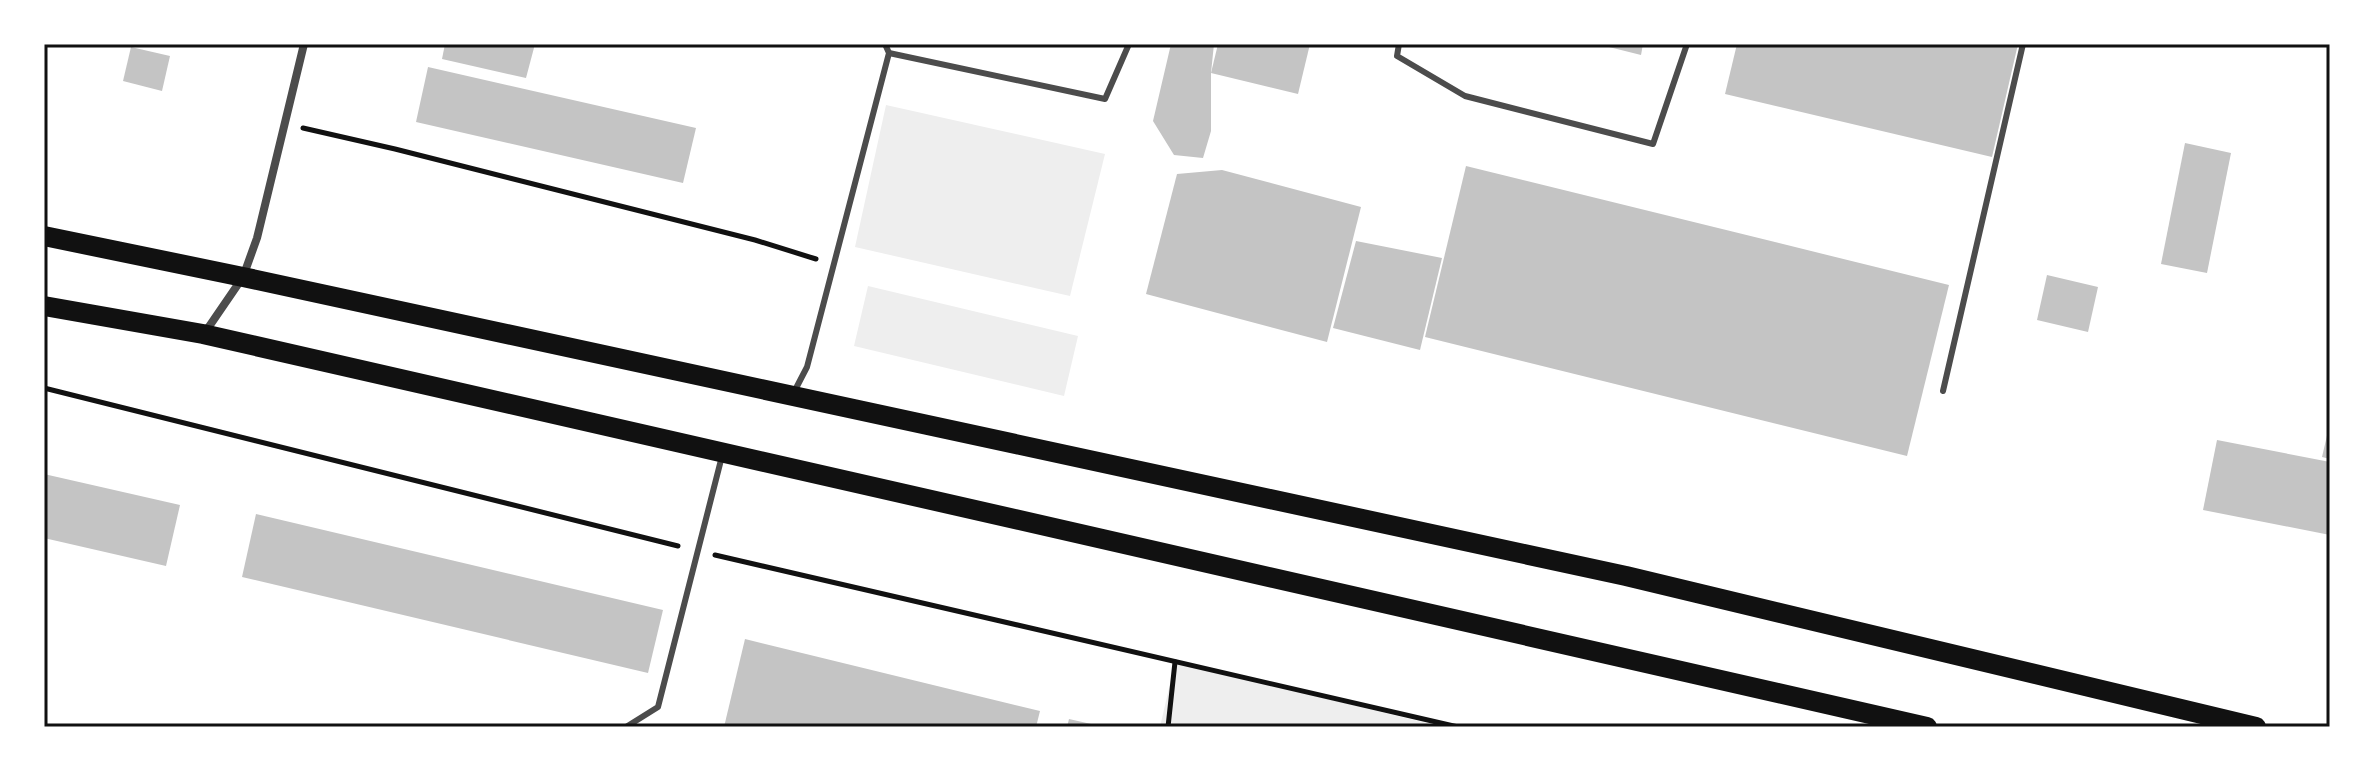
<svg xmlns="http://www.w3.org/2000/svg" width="2374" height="771" font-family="'DM Sans',sans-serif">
<rect width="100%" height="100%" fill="#fff"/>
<g fill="#eee">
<polygon points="886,105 1105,154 1070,296 855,247"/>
<polygon points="868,286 1078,336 1064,396 854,346"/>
<polygon points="1175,662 1443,727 1160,727"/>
</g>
<g fill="#c4c4c4">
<polygon points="445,44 535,44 526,78 442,59"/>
<polygon points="1171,44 1214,44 1211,73 1211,131 1203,158 1174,155 1153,121"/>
<polygon points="1218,44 1310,44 1298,94 1211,73"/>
<polygon points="1597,44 1643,44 1641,55"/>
<polygon points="1737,44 2018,44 1992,157 1725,94"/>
<polygon points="131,47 170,56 162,91 123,81"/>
<polygon points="428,67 696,128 683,183 416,122"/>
<polygon points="2185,143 2231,153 2207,273 2161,264"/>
<polygon points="1466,166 1949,285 1907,456 1425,337"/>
<polygon points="1222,170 1361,207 1327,342 1146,294 1177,174"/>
<polygon points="1356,241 1442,258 1420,350 1333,328"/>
<polygon points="2047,275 2098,287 2088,332 2037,320"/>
<polygon points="2329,427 2330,427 2330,459 2322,457"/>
<polygon points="2217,440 2330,462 2330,535 2203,510"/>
<polygon points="44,474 180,505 166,566 44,538"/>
<polygon points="256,514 663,610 648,673 242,577"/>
<polygon points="745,639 1040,711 1036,727 724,727"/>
<polygon points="1069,719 1100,726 1100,727 1067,727"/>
</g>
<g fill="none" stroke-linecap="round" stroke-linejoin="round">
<g stroke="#111" stroke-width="5">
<polyline points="303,128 395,149 755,240 816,259"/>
<polyline points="44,388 678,546"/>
<polyline points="715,555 1458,727"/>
<polyline points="1168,727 1175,662"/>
</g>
<g stroke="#4c4c4c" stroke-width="6">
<polyline points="1399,44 1397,56 1465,96 1653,144 1687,44"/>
<polyline points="889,53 1105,99 1129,44"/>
<polyline points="1943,391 2023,44"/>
<polyline points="793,394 807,367 889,53 885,44"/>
<polyline points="626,727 658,707 722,456"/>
</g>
<polyline stroke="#4c4c4c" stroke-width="8" points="206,331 243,277 257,238 304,44"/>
<g stroke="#111" stroke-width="20">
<polyline points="44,236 243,277 1626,576 2256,727"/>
<polyline points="44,306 203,334 1927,727"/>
</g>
</g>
<rect width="2374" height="771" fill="none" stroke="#ffffff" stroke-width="92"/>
<rect x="46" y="46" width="2282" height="679" fill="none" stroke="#111" stroke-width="3"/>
</svg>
